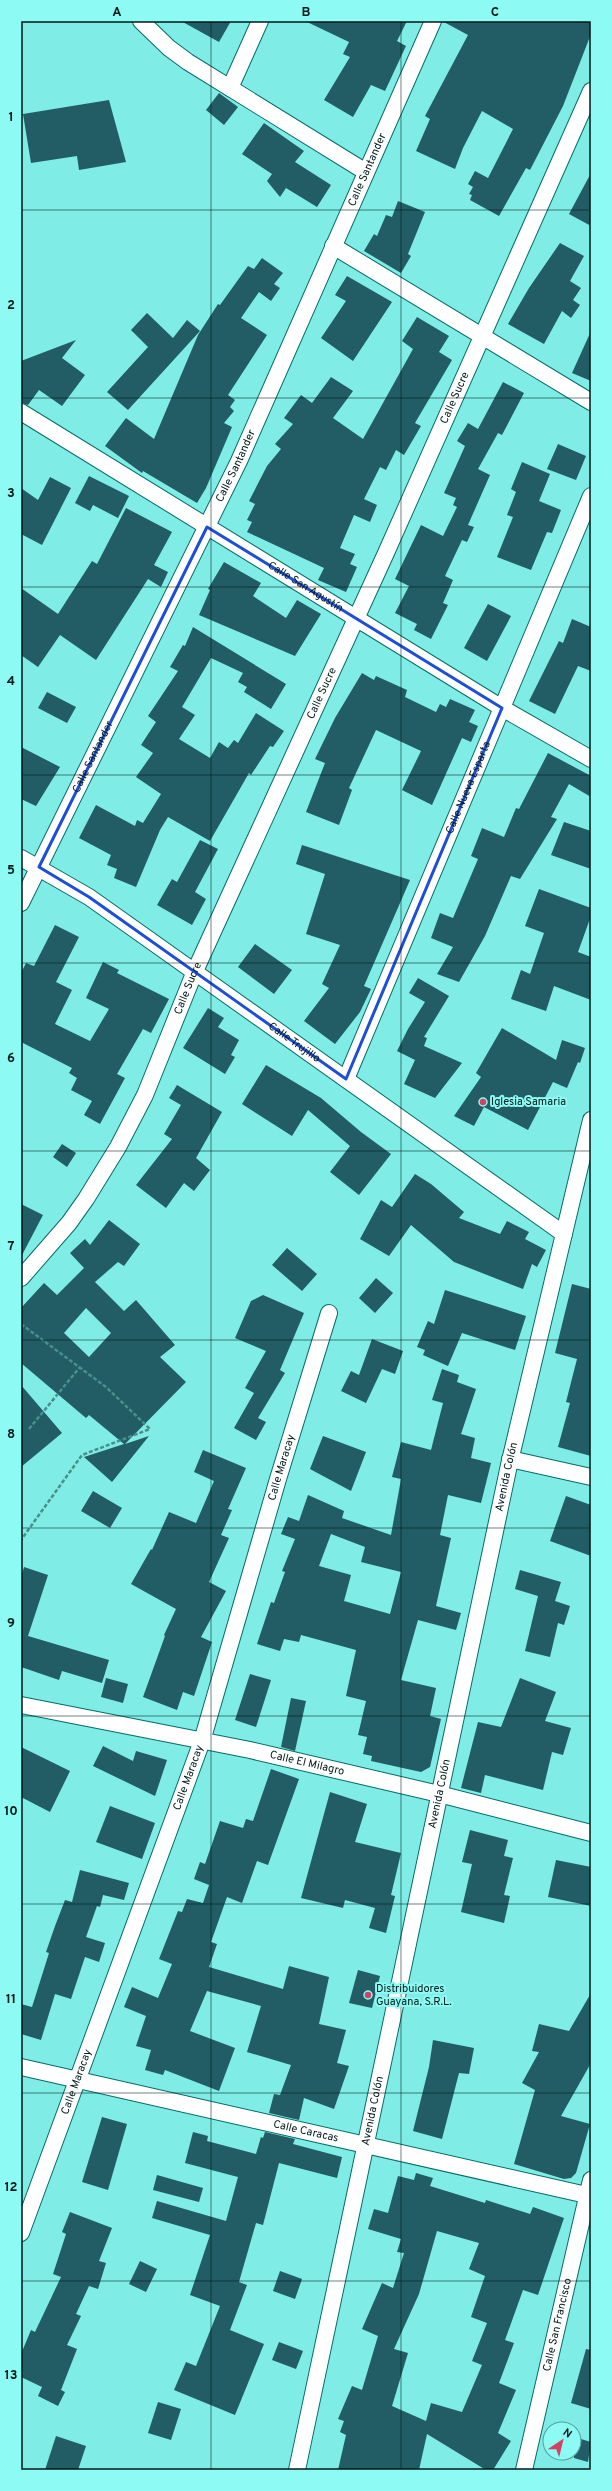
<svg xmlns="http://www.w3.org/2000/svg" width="612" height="2491" font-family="Overpass,sans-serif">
<rect width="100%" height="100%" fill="#7fece5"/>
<g fill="#225c65" fill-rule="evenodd">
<polygon points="181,21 231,21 219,42"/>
<polygon points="305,21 407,21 397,41 406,46 385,91 371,85 353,117 324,100 350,57 343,54 349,42"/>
<polygon points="442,21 591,21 591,34 563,106 530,170 526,168 499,216 470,200 472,195 469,194 473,187 468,184 475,171 488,178 513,129 482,111 463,148 455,169 416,151 430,119 425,116 468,35"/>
<polygon points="219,93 238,107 224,125 206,110"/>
<polygon points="109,100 126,162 79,170 77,156 31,163 23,114"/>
<polygon points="264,123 304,151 295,162 331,185 317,207 286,188 280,197 267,181 272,174 242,154"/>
<polygon points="591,173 591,226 569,214"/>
<polygon points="398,201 425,212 408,254 411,256 401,273 364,251 374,234 377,236 386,215 392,217"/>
<polygon points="560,243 584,256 570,281 581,288 573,300 580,305 571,318 562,311 544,344 508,324 529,288"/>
<polygon points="262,258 283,273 274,284 280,288 271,301 259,292 241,318 267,335 228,395 235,400 230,407 234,411 224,423 232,427 206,488 197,503 143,471 142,473 105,446 126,418 154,439 198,335 218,304 220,305 248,266 254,269"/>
<polygon points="347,276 392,302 353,361 321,338 346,301 335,295"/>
<polygon points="147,313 173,338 187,320 200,331 128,410 107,392 148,347 131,330"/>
<polygon points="417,317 449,336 439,352 452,360 415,423 421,426 404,455 396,450 386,470 380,467 364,499 377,505 370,522 354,515 340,548 355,554 350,564 357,567 346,592 318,580 324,568 247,532 252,522 247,520 255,504 249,501 267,466 281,449 275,444 293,424 284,418 301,395 312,403 331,377 353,391 333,418 363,439 413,349 402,341"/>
<polygon points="591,331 591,381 572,373"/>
<polygon points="76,340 62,358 85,375 62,406 39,390 28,405 21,403 21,361"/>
<polygon points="503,382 524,393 502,435 498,433 478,469 490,475 468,525 474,527 467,542 462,540 445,576 453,580 443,603 448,605 431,639 414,630 417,624 395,613 409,586 395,579 421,525 443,536 457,507 453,505 456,498 444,493 465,446 457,441 468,423 478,429"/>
<polygon points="558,444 586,456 576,480 547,469"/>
<polygon points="522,462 550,474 539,501 561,510 552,533 547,532 531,570 497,557 513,517 507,515 516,492 511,489"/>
<polygon points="89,476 129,496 118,518 93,505 90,511 75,503"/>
<polygon points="50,477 71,488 42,545 21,534 21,488 38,500"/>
<polygon points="126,508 172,532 154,565 168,572 161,587 148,579 96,660 60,635 38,667 21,655 21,588 58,614 92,561 97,564"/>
<polygon points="224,562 261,583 253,596 286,618 297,600 321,614 295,656 199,615 210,590 208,589"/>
<polygon points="488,604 511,616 487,661 464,648"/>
<polygon points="572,619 591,627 591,671 578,666 555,714 529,701 559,641 563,643"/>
<polygon points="193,627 286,684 271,709 244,692 247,687 238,682 243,673 211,658 182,707 195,715 179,739 210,758 219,742 228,748 234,740 238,743 256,713 284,731 273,747 270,746 251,775 249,773 210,841 168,817 160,830 136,887 114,878 117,869 107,865 111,855 79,838 96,805 135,826 137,820 143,823 161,794 136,777 153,753 141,745 156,722 148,716 178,671 170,667 183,645 185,646"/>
<polygon points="362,673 374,680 376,676 407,690 405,697 436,712 440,704 446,707 450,699 475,710 469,722 478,726 471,742 462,738 432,805 402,790 421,751 376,730 349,788 352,790 339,825 306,812 325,763 315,759 335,718"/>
<polygon points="47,692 76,707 67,723 38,708"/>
<polygon points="21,747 60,767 36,806 21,799"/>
<polygon points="548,753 591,776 591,797 569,784 551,817 557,819 520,879 511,876 485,936 459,982 437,974 453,947 431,938 440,913 453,918 478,859 471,856 482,828 504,837 516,808 519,809"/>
<polygon points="564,822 591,831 591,869 551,855"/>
<polygon points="200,840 218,849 195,892 206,899 192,925 157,905 172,879 177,882"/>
<polygon points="302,845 410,880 364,986 371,989 360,1012 335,1044 304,1021 329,988 322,984 340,945 306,934 325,874 296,864"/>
<polygon points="539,889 591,908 591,916 578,952 591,957 591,1000 554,986 546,1011 511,999 521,970 530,974 544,933 525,926"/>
<polygon points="55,925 79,937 56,982 72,990 55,1024 90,1041 109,1009 86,998 103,962 119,970 117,973 169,999 151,1033 143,1029 117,1074 125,1078 100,1124 84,1115 92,1101 71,1090 77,1078 69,1073 72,1068 21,1042 21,973 26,963 34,966"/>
<polygon points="255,944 292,970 274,994 238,967"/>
<polygon points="418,978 449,996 424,1037 427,1038 424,1046 462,1063 435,1098 404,1084 415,1060 397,1051 408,1029 425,1002 409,993"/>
<polygon points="208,1008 224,1018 218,1027 239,1040 231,1055 235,1057 225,1074 183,1048"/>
<polygon points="502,1028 556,1060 562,1040 585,1048 580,1063 578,1062 567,1088 553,1082 528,1130 484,1107 474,1126 454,1116 481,1077 476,1073"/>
<polygon points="266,1065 321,1098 361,1132 391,1154 359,1195 330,1172 350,1146 308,1110 292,1136 242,1104"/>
<polygon points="177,1085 222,1112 196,1158 210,1170 194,1191 184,1183 166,1208 136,1185 172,1139 164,1134 181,1105 169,1098"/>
<polygon points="62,1144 76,1153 67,1167 53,1157"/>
<polygon points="415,1174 431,1184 464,1212 459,1218 500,1234 507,1221 529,1232 525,1239 546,1250 537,1267 532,1264 523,1289 454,1262 411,1225 389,1256 360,1239 381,1200 392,1207"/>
<polygon points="21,1204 43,1215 21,1257"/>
<path d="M109 1220 140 1244 124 1266 118 1262 95 1282 124 1311 136 1300 175 1345 160 1357 186 1382 125 1444 149 1436 112 1482 84 1457 124 1444 89 1415 86 1418 21 1363V1308L44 1283 57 1295 84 1268 70 1253 85 1239 90 1245ZM86 1308 111 1333 89 1357 64 1333Z"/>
<polygon points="287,1248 317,1274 302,1291 272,1265"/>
<polygon points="376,1278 393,1293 375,1313 359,1298"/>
<polygon points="572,1284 591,1289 591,1456 558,1447 570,1403 566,1402 577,1359 555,1353"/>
<polygon points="445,1290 526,1316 515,1350 462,1333 448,1366 423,1355 425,1350 417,1347 428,1321 434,1324"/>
<polygon points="263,1295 304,1313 280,1370 285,1373 258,1418 266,1422 256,1440 234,1428 254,1393 245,1388 266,1351 235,1338 251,1301"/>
<polygon points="372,1339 403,1351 395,1374 382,1369 366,1403 341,1391 351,1371 359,1375"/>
<path d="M442 1369 459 1375 457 1382 476 1389 461 1434 475 1438 471 1458 491 1463 481 1503 448 1495 440 1535 451 1538 436 1606 461 1613 456 1630 418 1620 401 1680 436 1688 430 1716 441 1719 430 1767 421 1772 371 1761 372 1756 363 1754 367 1737 358 1735 366 1701 346 1696 356 1650 301 1635 299 1642 284 1639 280 1651 257 1644 271 1602 274 1603 285 1572 282 1571 295 1539 281 1534 288 1517 299 1521 308 1495 344 1511 342 1518 391 1535 401 1479 392 1477 401 1442 431 1450 443 1403 432 1400ZM331 1534 365 1547 361 1562 401 1572 390 1614 344 1601 351 1575 319 1566Z"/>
<polygon points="21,1385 62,1433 21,1467"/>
<polygon points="323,1436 366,1452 351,1491 310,1469"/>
<polygon points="203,1450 246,1468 228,1509 232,1510 221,1535 229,1538 209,1582 226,1591 201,1637 212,1642 194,1696 183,1692 177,1710 143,1697 165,1636 164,1635 176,1609 131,1584 151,1549 152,1550 169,1512 196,1523 214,1481 194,1472"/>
<polygon points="93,1491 122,1508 110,1528 81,1511"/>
<polygon points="566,1496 591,1505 591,1556 550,1541"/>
<polygon points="24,1567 48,1575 28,1636 109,1660 102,1683 62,1671 59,1680 21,1667 21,1578"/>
<polygon points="520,1570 561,1582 555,1601 570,1606 564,1625 558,1623 550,1657 525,1651 538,1596 515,1589"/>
<polygon points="250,1674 271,1680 256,1727 235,1720"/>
<polygon points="106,1678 128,1684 123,1703 101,1697"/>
<polygon points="520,1678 556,1692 545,1721 571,1728 563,1755 552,1752 543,1790 485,1775 481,1793 461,1788 478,1722 501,1727"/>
<polygon points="291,1698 306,1701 295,1751 281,1747"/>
<polygon points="103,1746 133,1761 136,1751 167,1760 155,1796 93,1766"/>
<polygon points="21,1747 70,1771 50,1812 21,1797"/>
<polygon points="271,1769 299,1779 268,1865 257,1861 242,1903 227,1897 211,1942 217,1944 209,1967 283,1989 289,1966 329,1977 319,2024 346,2030 337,2063 349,2066 334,2109 304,2098 299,2120 269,2113 274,2094 280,2095 291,2065 247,2052 261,2006 207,1991 190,2031 235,2048 219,2091 165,2070 163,2075 145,2070 151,2050 136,2046 146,2016 124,2007 132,1987 158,1998 172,1964 159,1959 178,1911 182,1912 187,1899 203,1903 209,1885 194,1879 200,1862 205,1864 220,1821 243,1828 246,1819 253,1821"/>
<polygon points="330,1792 367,1804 355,1842 401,1853 391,1895 395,1896 386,1933 369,1928 375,1908 345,1900 343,1908 301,1898"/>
<polygon points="110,1806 155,1823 142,1859 96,1842"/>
<polygon points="470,1830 508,1840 504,1856 513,1858 504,1895 510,1896 504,1923 461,1912 472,1864 462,1862"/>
<polygon points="556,1860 591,1867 591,1906 548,1897"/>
<polygon points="80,1870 129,1883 124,1900 103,1895 100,1907 97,1906 86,1937 105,1943 99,1962 85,1957 71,1999 55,1994 41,2040 21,2034 21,2004 32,2007 49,1953 46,1952 55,1926 65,1900 72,1902"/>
<polygon points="358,1970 380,1976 372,2008 349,2003"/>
<polygon points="591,1993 591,2063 561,2116 590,2124 576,2173 571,2178 564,2179 514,2164 535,2090 522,2083 539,2052 532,2051 539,2024 569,2031"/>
<polygon points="433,2040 474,2048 469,2074 459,2073 442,2139 413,2131 429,2067"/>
<polygon points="102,2117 127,2124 108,2190 82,2182"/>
<polygon points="193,2132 208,2136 207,2141 256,2154 261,2137 263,2138 265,2132 295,2139 293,2144 342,2157 337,2178 279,2163 263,2225 256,2223 239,2282 247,2285 230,2330 264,2344 235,2415 174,2390 186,2362 196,2366 220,2306 190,2295 210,2235 152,2218 157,2201 226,2221 238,2177 185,2163"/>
<path d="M416 2173 433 2178 430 2186 485 2203 486 2200 530 2214 533 2207 564 2218 538 2295 523 2290 505 2340 514 2343 499 2383 516 2390 498 2433 511 2441 493 2470H486L427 2434 419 2470H338L346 2435 340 2432 344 2421 338 2419 352 2386 362 2390 378 2336 362 2329 382 2283 393 2288 404 2253 397 2252 401 2239 368 2229 374 2209 388 2213 398 2176 414 2180ZM437 2231 479 2243 469 2269 485 2276 471 2317 487 2323 472 2361 482 2365 462 2412 431 2403 426 2421 392 2406 408 2353 394 2349 419 2294Z"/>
<polygon points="157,2175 203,2188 199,2202 153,2190"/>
<polygon points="70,2212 112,2228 99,2261 106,2263 98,2289 89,2286 76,2314 81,2316 67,2345 77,2349 61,2390 65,2392 58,2406 38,2396 42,2387 21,2377 21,2354 31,2330 35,2332 61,2277 53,2274 66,2234 62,2232"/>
<polygon points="140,2261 157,2269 146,2292 129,2284"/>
<polygon points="280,2271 302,2279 295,2299 273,2291"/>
<polygon points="279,2342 303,2351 296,2369 272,2360"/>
<polygon points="586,2349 591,2350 591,2409 571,2403"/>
<polygon points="158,2402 181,2409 171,2440 148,2433"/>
<polygon points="56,2436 86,2446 78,2470 45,2470"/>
<polygon points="574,2437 591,2442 588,2462 574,2458"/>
</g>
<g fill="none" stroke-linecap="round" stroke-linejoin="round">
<g stroke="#066c68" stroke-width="18">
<g id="street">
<polyline points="141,21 169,48 188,62 366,172"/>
<polyline points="230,88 260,21"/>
<polyline points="333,246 591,402"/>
<path id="s1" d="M21 412 502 708 591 759"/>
<path id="s2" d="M21 858 89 897 564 1234"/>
<path id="s3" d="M21 903 239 461 433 21"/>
<path id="s4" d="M346 1079 591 496"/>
<path id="s5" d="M21 1278 69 1223 86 1199 118 1147 145 1095 195 971 386 553 591 91"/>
<polyline points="510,1459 591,1477"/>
<path id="s6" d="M21 1705 250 1750 439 1794 591 1833"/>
<path id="s7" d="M21 2067 591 2196"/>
<path id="s8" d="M21 2233 202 1741 278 1479 329 1313"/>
<path id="s9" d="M297 2470 509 1465 591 1120"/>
<path id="s10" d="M524 2470 591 2180"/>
</g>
</g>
<g stroke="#48908c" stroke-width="2.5" stroke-dasharray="4 2" stroke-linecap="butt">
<polyline points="21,1324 106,1387 150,1429 82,1455 21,1540"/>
<polyline points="29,1429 80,1367"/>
</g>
<use href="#street" stroke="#fff" stroke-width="16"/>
</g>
<path fill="none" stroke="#1d4ed8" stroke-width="3" stroke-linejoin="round" d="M207 527 502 708 346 1079 89 897 39 867Z"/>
<path fill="none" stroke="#021918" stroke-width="1" stroke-opacity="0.55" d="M211 21V2470M401 21V2470M21 210H591M21 398H591M21 587H591M21 775H591M21 963H591M21 1151H591M21 1340H591M21 1528H591M21 1716H591M21 1904H591M21 2093H591M21 2281H591"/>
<g fill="#d14265" stroke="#8dfaf3" stroke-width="1.5">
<circle cx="483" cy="1102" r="4"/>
<circle cx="368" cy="1995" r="4"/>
</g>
<g text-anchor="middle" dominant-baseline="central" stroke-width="4" stroke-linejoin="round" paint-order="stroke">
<g font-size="11" fill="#021918" stroke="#8dfaf3">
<text stroke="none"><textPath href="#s3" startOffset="811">Calle Santander</textPath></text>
<text stroke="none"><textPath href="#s5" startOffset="985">Calle Sucre</textPath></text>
<text stroke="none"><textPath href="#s3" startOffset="487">Calle Santander</textPath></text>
<text stroke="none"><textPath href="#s1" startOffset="334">Calle San Agustín</textPath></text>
<text stroke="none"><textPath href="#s5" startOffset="661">Calle Sucre</textPath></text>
<text stroke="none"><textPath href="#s3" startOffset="163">Calle Santander</textPath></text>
<text stroke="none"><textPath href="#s4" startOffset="316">Calle Nueva Esparta</textPath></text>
<text stroke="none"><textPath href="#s5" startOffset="337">Calle Sucre</textPath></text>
<text stroke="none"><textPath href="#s2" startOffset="330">Calle Trujillo</textPath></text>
<text stroke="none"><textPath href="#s8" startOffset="809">Calle Maracay</textPath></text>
<text stroke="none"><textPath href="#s9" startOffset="1015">Avenida Colón</textPath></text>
<text stroke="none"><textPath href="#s6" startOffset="292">Calle El Milagro</textPath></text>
<text stroke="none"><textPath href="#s8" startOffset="485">Calle Maracay</textPath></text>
<text stroke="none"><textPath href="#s9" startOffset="691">Avenida Colón</textPath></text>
<text stroke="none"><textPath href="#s8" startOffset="161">Calle Maracay</textPath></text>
<text stroke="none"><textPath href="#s9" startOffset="367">Avenida Colón</textPath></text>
<text stroke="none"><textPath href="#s7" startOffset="292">Calle Caracas</textPath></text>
<text stroke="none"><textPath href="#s10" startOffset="149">Calle San Francisco</textPath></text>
</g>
<g font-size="11" fill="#021918" stroke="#8dfaf3" text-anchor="start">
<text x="491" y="1102">Iglesia Samaria</text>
<text x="376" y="1989">Distribuidores<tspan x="376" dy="13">Guayana, S.R.L.</tspan></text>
</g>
</g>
<rect width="612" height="2491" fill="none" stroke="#8dfaf3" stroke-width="44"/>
<g transform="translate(562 2441) rotate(35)"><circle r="19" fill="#8dfaf3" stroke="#55a09b"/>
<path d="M0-3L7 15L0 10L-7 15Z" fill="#d14265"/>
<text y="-6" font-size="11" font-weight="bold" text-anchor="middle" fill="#021918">N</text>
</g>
<rect x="22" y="22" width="568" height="2447" fill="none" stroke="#021918" stroke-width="1.5"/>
<g font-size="13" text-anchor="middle" font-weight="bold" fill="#021918">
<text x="117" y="16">A</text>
<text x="306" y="16">B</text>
<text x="495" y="16">C</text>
<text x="11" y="121">1</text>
<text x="11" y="309">2</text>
<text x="11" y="497">3</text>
<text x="11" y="685">4</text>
<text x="11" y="874">5</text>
<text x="11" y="1062">6</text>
<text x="11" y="1250">7</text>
<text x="11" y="1438">8</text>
<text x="11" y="1627">9</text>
<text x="11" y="1815">10</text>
<text x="11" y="2003">11</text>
<text x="11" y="2191">12</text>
<text x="11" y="2379">13</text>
</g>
</svg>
